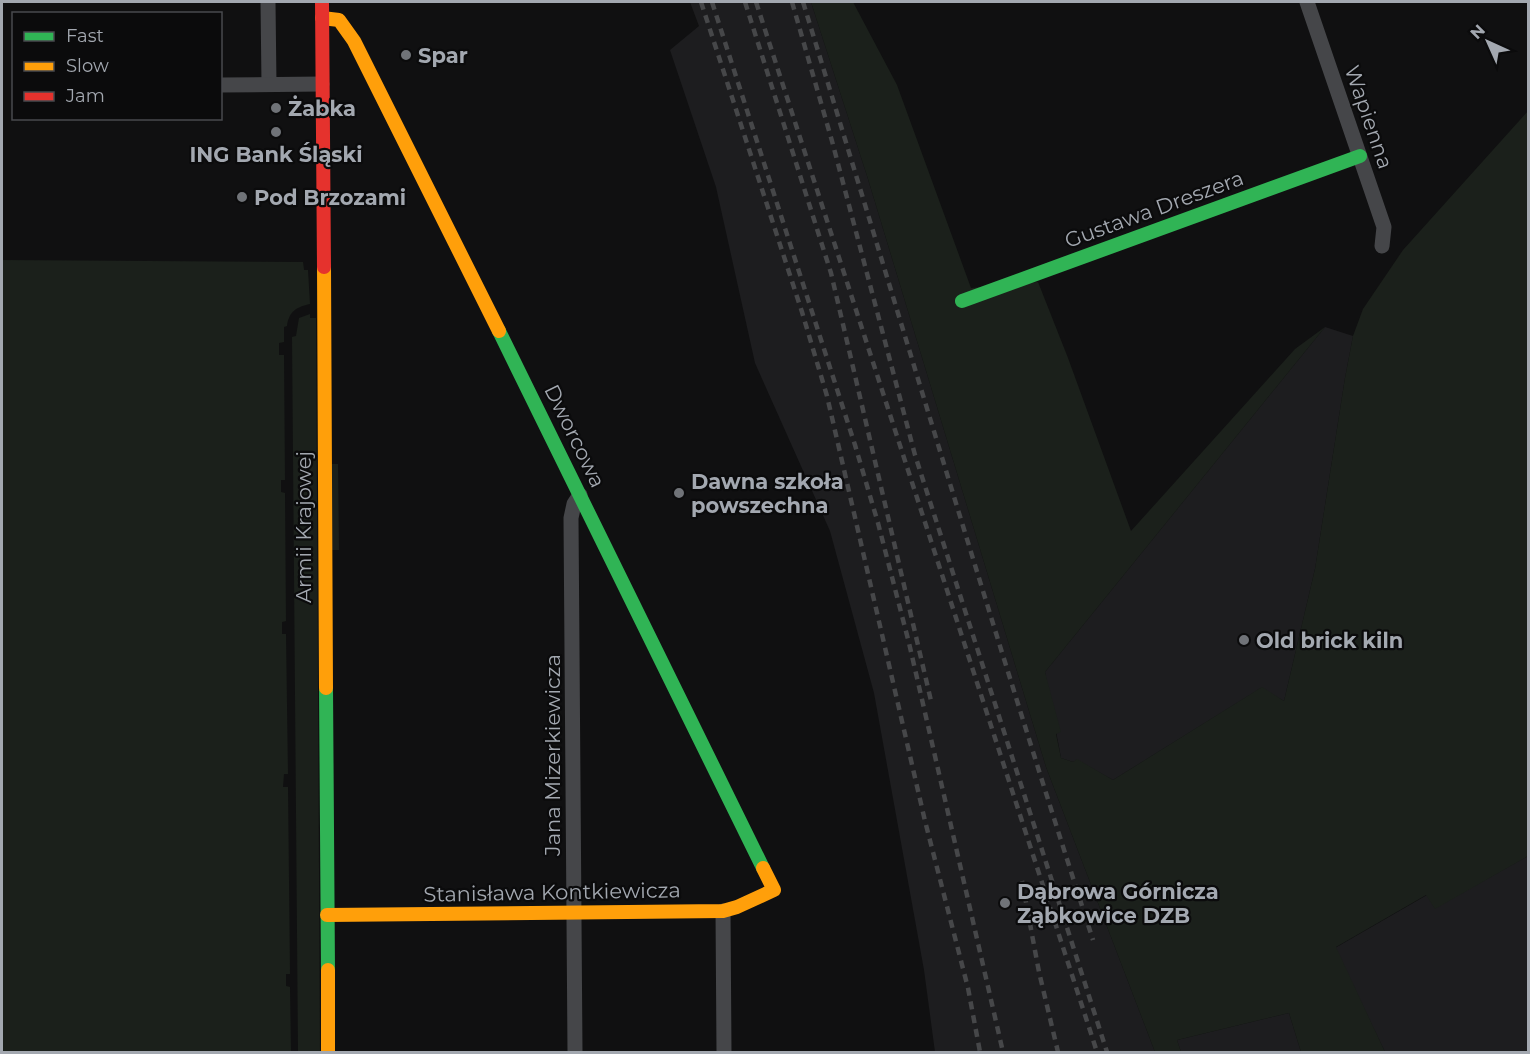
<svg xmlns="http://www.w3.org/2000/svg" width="1530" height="1054" font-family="Montserrat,sans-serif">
<rect width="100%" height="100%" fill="#101011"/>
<g fill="#1d1d1f">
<polygon points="690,2 811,2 868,179 1046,767 1155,1052 935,1052 924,970 874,693 830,531 755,363 716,187 670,50 699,26"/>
<polygon points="1325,327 1353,336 1345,378 1315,569 1284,701 1261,688 1113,780 1077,760 1073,762 1061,758 1045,672"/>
<polygon points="1528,856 1528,1052 1385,1052 1335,948 1427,895 1435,908"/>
<polygon points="1289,1013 1301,1052 1181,1052 1177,1040"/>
</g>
<g fill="#1b201b">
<polygon points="811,2 853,2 897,85 971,288 1038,282 1068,358 1131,531 1295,349 1325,327 1045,672 1061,732 1056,734 1061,758 1073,762 1077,759 1113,780 1262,687 1284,701 1315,569 1345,378 1353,336 1363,309 1403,250 1528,111 1528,856 1435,909 1426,895 1336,947 1385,1052 1301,1052 1289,1013 1177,1040 1181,1052 1155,1052 1046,767 868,179"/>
<path d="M2 260 303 262 304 270H308L310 304C297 307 289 311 287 326L284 327V342L279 343V355H284L285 480H281V492L285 493 286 621 282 622V634H286L288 774H284L283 787H288L290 974H286V986L290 987 291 1052H2Z"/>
<polygon points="310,314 310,318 316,318 320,1052 298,1052 292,337 296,336 299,318"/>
<polygon points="332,464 338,464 339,550 332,550"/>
</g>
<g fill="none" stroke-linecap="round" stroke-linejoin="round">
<g stroke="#454649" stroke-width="15">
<polyline points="268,2 269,84"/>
<polyline points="1307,2 1384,227 1382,246"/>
<polyline points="220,85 322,84"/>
<polyline points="723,911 724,1052"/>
<polyline points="575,1052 571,518 574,504 580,495"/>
</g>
<g stroke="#30b455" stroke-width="14">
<polyline points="962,301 1360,156"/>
<polyline points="499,331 763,868"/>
<polyline points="326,688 328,970"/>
</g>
<g stroke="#ff9f0a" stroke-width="14">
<polyline points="322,18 339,20 354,41 499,331"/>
<polyline points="324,267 326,688"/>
<polyline points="327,915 723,911 737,907 774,890 763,868"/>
<polyline points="328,970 328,1052"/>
</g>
<polyline stroke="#e5322d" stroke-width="14" points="322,2 324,267"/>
<g stroke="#464749" stroke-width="4.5" stroke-dasharray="8 6" stroke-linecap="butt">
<polyline points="701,2 802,312 827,396 925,821 968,988 980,1052"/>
<polyline points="712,2 855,445 878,523 909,643 1003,1052"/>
<polyline points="745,2 831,273 932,705"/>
<polyline points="756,2 1097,1052"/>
<polyline points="792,2 832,141 915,455 1107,1052"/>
<path d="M803 2C899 314 992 628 1093 940"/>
<polyline points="1022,881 1039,972 1058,1052"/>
</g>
</g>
<g fill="#707378" stroke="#0b0b0c" stroke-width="2">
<circle cx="406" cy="55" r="6"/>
<circle cx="276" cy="108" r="6"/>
<circle cx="276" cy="132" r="6"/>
<circle cx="242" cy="197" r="6"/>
<circle cx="679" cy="493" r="6"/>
<circle cx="1244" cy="640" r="6"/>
<circle cx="1005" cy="903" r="6"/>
</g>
<g text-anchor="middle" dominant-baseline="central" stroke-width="4.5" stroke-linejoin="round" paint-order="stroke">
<g font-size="21" font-weight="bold" fill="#a3a8b0" stroke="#0b0b0c" text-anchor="start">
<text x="418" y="55">Spar</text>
<text x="288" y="108">Żabka</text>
<text x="276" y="154" text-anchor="middle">ING Bank Śląski</text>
<text x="254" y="197">Pod Brzozami</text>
<text x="691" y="481">Dawna szkoła<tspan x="691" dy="24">powszechna</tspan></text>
<text x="1256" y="640">Old brick kiln</text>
<text x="1017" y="891">Dąbrowa Górnicza<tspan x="1017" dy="24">Ząbkowice DZB</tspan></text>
</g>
<g font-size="21" fill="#a3a8b0" stroke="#0b0b0c">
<text transform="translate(1369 117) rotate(71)">Wapienna</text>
<text transform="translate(1154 209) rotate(-20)">Gustawa Dreszera</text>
<text transform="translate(575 436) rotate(64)">Dworcowa</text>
<text transform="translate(303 527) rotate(-90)">Armii Krajowej</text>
<text transform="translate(552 755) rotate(-90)">Jana Mizerkiewicza</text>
<text transform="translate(552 892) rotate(-1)">Stanisława Kontkiewicza</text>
</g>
</g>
<rect width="1530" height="1054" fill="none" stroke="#a3a8b0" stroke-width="6"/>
<rect x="12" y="12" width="210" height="108" fill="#0b0b0c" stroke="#484a4e" stroke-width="1.5"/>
<rect x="24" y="32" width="30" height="9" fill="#30b455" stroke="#484a4e" stroke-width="1.5"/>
<text x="66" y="42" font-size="18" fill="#a3a8b0">Fast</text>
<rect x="24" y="62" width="30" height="9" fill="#ff9f0a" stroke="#484a4e" stroke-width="1.5"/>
<text x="66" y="72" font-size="18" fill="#a3a8b0">Slow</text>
<rect x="24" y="92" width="30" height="9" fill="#e5322d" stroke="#484a4e" stroke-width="1.5"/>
<text x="66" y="102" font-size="18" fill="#a3a8b0">Jam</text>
<g transform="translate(1488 42) rotate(315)" stroke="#0b0b0c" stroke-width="4.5" paint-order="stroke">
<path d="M0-4.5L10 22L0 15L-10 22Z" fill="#a3a8b0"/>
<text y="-9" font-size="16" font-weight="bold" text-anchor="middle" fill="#a3a8b0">N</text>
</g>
</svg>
